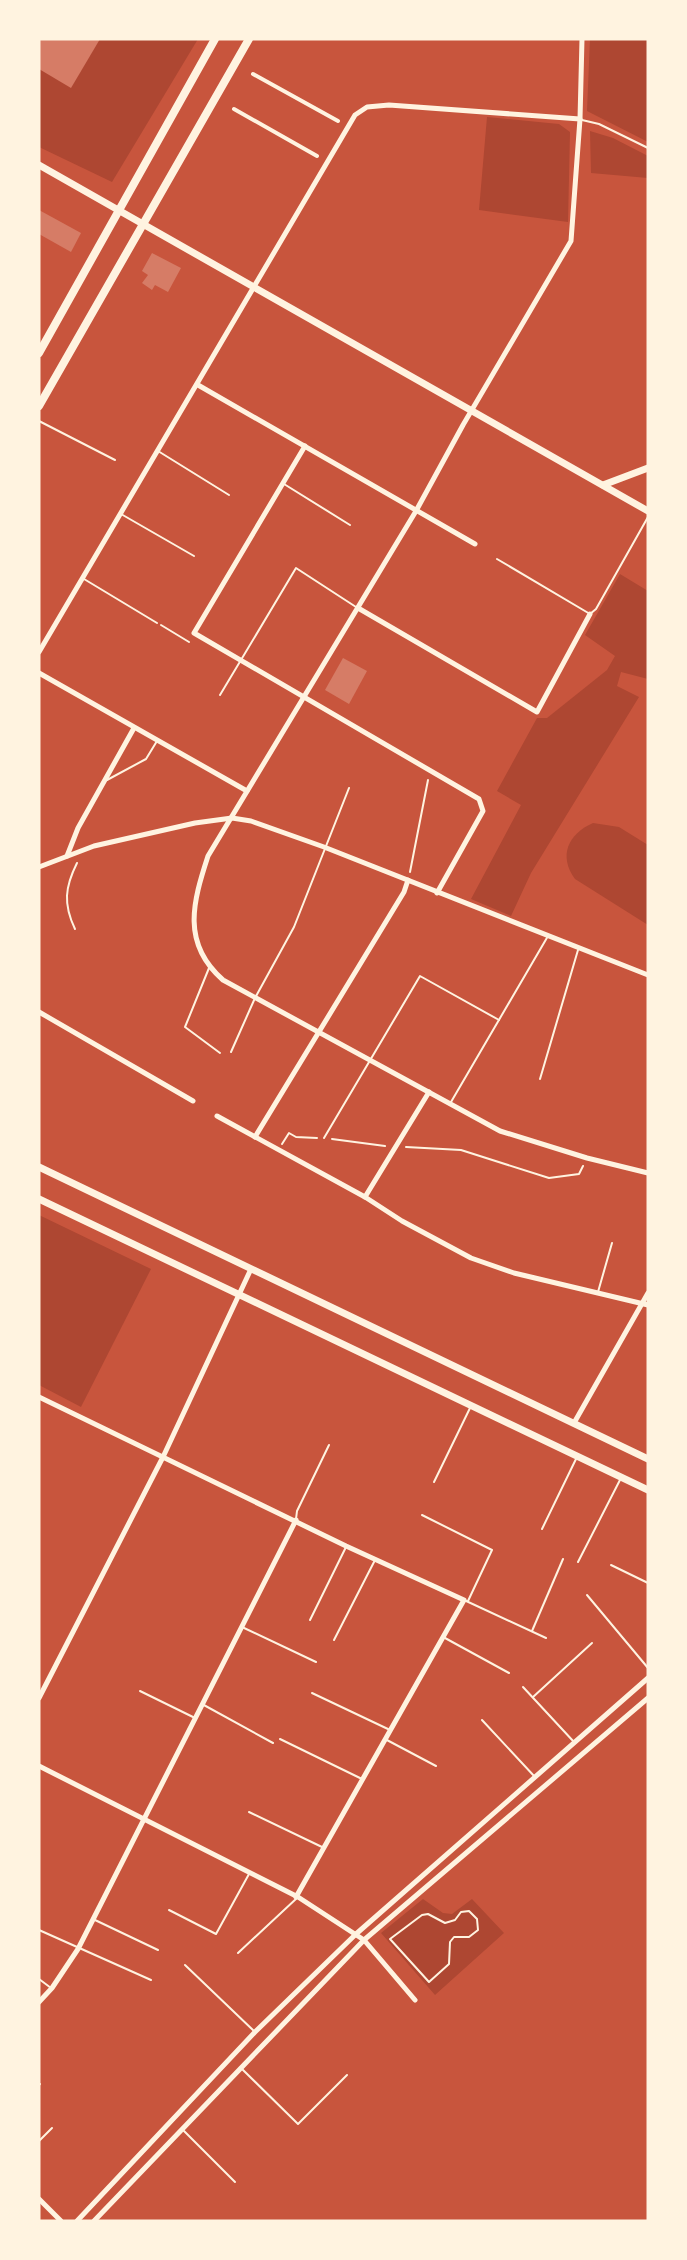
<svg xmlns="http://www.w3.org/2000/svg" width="687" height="2260" font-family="Ubuntu,sans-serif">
<rect width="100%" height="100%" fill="#c8553d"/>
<g fill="#ae4732">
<polygon points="39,39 198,39 112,182 39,147"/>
<polygon points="590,39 648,39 648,142 587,111"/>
<polygon points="487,117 559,124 570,132 568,222 479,210"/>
<polygon points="590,131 613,138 648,156 648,178 591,173"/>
<polygon points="620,574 648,591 648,679 621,672 617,686 639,697 531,873 511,916 471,899 521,805 497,791 537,718 547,718 607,670 615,656 585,635"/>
<path d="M593 823 619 827 648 845V925L575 879C558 856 568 834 593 823Z"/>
<polygon points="39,1215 151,1269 81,1407 39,1385"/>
<polygon points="423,1899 443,1913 452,1914 472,1899 504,1933 435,1995 381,1933"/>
</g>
<g fill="#d67c66">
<polygon points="39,39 100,39 71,88 39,69"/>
<polygon points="39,210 81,233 71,252 39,234"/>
<polygon points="152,253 181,268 168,292 155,285 152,290 142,283 148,275 142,271"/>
<polygon points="343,658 367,671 349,704 325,690"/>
</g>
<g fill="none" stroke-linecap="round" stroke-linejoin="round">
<g stroke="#fff3e0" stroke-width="2">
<polyline points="410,872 428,780"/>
<path d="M75 929C63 904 65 887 77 863"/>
<polyline points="332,1139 385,1146"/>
<polyline points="282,1144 289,1133 296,1137 317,1138"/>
<polyline points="406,1147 461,1150 549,1178 579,1174 583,1166"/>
<polygon points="469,1911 477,1919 478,1930 469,1937 454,1937 450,1942 449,1964 429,1982 390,1939 422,1915 428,1914 445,1923 455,1920 461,1912"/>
</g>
<g stroke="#fff3e0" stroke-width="2">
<polyline points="582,120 599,124 648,148"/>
<polyline points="39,421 115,460"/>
<polyline points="158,451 229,495"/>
<polyline points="284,484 350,525"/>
<polyline points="121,514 194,556"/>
<polyline points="497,559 590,614 596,609 648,517"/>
<polyline points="84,579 157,623"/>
<polyline points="161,625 189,642"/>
<polyline points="220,695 296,568 356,607"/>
<polyline points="107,780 146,759 157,741"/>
<polyline points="209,968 185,1027 220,1053"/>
<polyline points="231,1052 255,998 294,927 349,788"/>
<polyline points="540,1079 578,950"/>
<polyline points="451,1102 548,936"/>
<polyline points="324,1138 420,976 499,1020"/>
<polyline points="598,1292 612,1243"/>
<polyline points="434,1482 471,1406"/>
<polyline points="422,1515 492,1550 468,1601"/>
<polyline points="296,1519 297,1511 329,1445"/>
<polyline points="542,1529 576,1459"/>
<polyline points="578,1562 621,1478"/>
<polyline points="611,1565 648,1583"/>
<polyline points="587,1595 648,1668"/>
<polyline points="464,1600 546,1638"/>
<polyline points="310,1620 346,1547"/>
<polyline points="242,1627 316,1662"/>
<polyline points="532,1631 563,1559"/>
<polyline points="445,1638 509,1673"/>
<polyline points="334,1640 375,1560"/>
<polyline points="523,1687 574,1742"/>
<polyline points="140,1691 195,1718"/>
<polyline points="312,1693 390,1730"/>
<polyline points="533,1697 592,1643"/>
<polyline points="202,1704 273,1743"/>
<polyline points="482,1720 535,1777"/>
<polyline points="280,1739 362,1779"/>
<polyline points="385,1739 436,1766"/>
<polyline points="249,1812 322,1847"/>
<polyline points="169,1910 216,1934 249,1874"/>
<polyline points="95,1920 158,1950"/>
<polyline points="39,1930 151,1980"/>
<polyline points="238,1953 297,1898"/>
<polyline points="185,1965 255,2032"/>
<polyline points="39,1979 51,1988"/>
<polyline points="241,2068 298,2124 347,2075"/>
<polyline points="39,2085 40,2084"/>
<polyline points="183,2130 235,2182"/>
<polyline points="39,2141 52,2128"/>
</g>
<g stroke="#fff3e0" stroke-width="4">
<polyline points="253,74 338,121"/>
<polyline points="234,109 317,156"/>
</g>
<g stroke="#fff3e0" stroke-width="5">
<path d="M582 39 580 119 571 241 463 425 416 511 208 856C193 902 181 943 223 980L500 1131 587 1158 648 1173"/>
<polyline points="198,385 475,544"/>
<polyline points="305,446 194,633 479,799 483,811 437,893"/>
<polyline points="358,608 537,712 590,614"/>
<polyline points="39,652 355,115 367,107 389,105 580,119"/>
<polyline points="39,673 247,791"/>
<polyline points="67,856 78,828 134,728"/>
<polyline points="39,867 94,846 195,823 232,818 251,821 324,847 648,975"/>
<polyline points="39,1012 193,1101"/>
<polyline points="217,1116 365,1197 402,1221 471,1258 514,1273 648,1305"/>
<polyline points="255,1137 404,892 408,880"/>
<polyline points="365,1197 429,1092"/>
<polyline points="39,1397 346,1546 464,1600 296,1897"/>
<polyline points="574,1423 648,1293"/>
<polyline points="39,1698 163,1457 251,1269"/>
<polyline points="39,1766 298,1897 364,1940 415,2000"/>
<polyline points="39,2002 52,1988 78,1949 296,1520"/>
<polyline points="39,2199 61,2221"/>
<polyline points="77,2221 255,2032 356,1934 648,1678"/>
<polyline points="94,2221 364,1940 648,1698"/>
</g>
<g stroke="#fff3e0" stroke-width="7">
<polyline points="39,165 648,511"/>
<polyline points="603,485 648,468"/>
<polyline points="39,1167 648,1459"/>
<polyline points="39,1199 648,1490"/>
</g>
<g stroke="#fff3e0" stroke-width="8">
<polyline points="39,353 215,39"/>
<polyline points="39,406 249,39"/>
</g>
</g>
<rect width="687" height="2260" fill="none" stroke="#fff3e0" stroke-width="81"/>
</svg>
